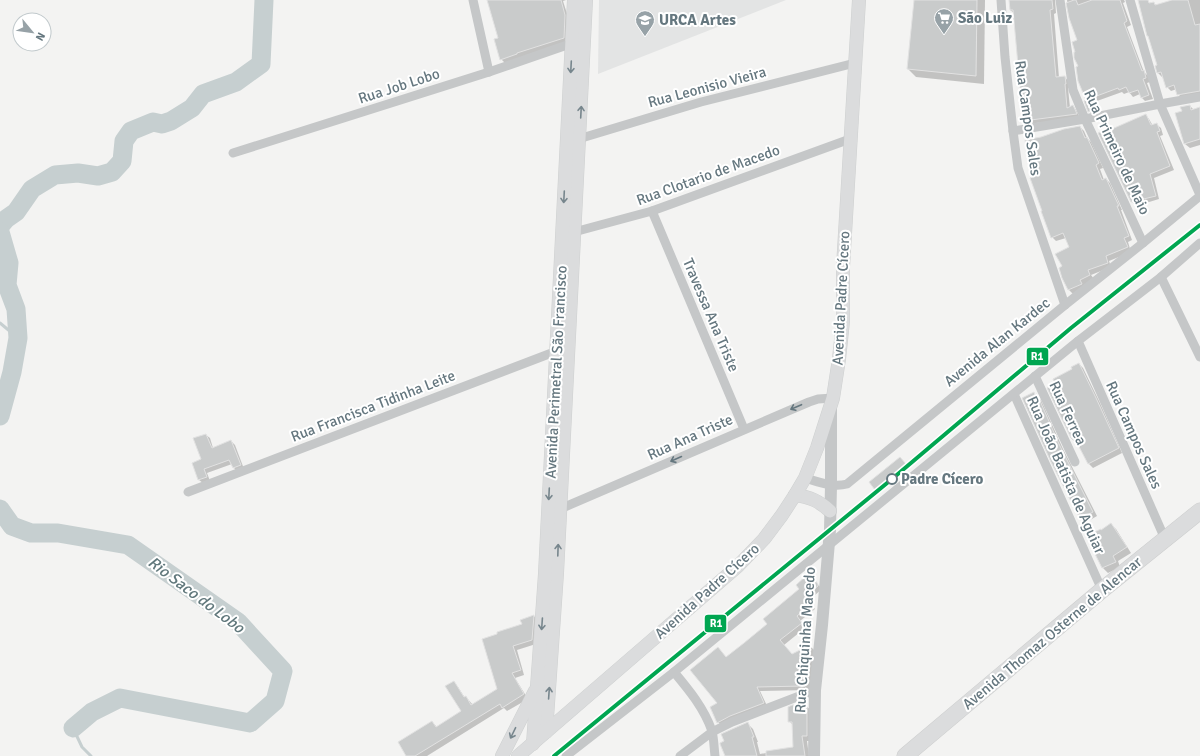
<svg xmlns="http://www.w3.org/2000/svg" width="1200" height="756" font-family="Signika,sans-serif">
<rect width="100%" height="100%" fill="#f3f3f2"/>
<polygon fill="#e3e4e4" points="599,0 786,0 598,74"/>
<g fill="#0003">
<polygon points="492,0 566,0 563,1 569,20 568,43 505,63 501,59 499,38"/>
<polygon points="915,0 985,0 984,84 916,77 908,69"/>
<polygon points="1012,0 1055,0 1056,13 1054,14 1059,78 1065,77 1068,81 1069,88 1068,88 1070,108 1073,106 1076,110 1080,118 1028,124 1024,120 1014,13 1010,10"/>
<polygon points="1067,0 1124,0 1125,2 1123,3 1131,25 1127,27 1144,72 1148,76 1150,82 1147,83 1153,99 1145,101 1141,97 1140,94 1133,97 1129,92 1124,94 1122,92 1097,101 1101,112 1093,115 1089,111 1079,67 1078,41 1070,18"/>
<polygon points="1175,0 1200,0 1200,95 1182,98 1178,94 1177,89 1171,91 1167,87 1163,76 1162,77 1158,73 1156,66 1158,66 1154,3 1156,5"/>
<polygon points="1190,106 1194,110 1200,111 1200,145 1190,148 1185,144 1176,114 1183,112"/>
<polygon points="1145,115 1149,119 1153,126 1156,124 1161,128 1163,135 1160,136 1174,170 1154,178 1159,199 1136,206 1132,202 1112,129"/>
<polygon points="1080,127 1084,131 1087,138 1091,142 1103,168 1100,169 1104,180 1106,179 1110,183 1122,210 1121,210 1132,240 1128,242 1131,252 1109,261 1111,267 1091,275 1094,279 1073,294 1069,290 1063,278 1063,267 1070,248 1066,238 1056,241 1052,237"/>
<polygon points="1079,364 1083,368 1100,403 1122,453 1093,468 1089,464 1077,441 1075,442 1071,438 1057,385"/>
<polygon points="1034,393 1041,400 1063,449 1097,516 1085,523 1081,518"/>
<polygon points="206,435 210,438 213,448 231,441 235,445 244,469 237,471 234,468 232,464 207,473 210,481 203,483 199,480 193,463 202,460"/>
<polygon points="903,462 909,468 880,493 876,489"/>
<polygon points="1111,525 1116,529 1131,553 1118,561 1120,567 1108,573 1103,568 1092,544 1095,542 1101,531"/>
<polygon points="813,579 822,589 808,601 815,609 800,621 805,628 784,645 792,655 810,646 814,650 812,679 809,690 760,691 768,708 722,726 718,722 719,704 726,658 768,624"/>
<polygon points="534,616 538,621 536,644 517,650 524,675 515,678 528,699 507,711 504,708 427,756 407,756 432,722 437,727 462,712 454,682 458,687 465,698 466,697 473,705 498,689 483,640 523,624"/>
<polygon points="806,706 812,711 812,741 807,741 809,756 726,756 748,724 753,729 758,742 757,742 760,754 794,748 793,725 789,721"/>
</g>
<g fill="none" stroke-linecap="round" stroke-linejoin="round">
<g stroke="#c6cfd0" stroke-width="3">
<polyline points="0,323 18,338"/>
<polyline points="73,728 82,747 91,756"/>
</g>
<g stroke="#c6cfd0" stroke-width="19">
<polyline points="0,226 6,219 16,212 32,189 55,175 78,173 98,176 112,172 122,161 124,141 131,131 153,122 162,124 171,121 192,108 203,94 236,82 261,64 264,0"/>
<polyline points="0,232 9,263 7,285 16,309 18,338 12,372 0,416"/>
<polyline points="0,509 12,526 31,533 58,533 128,545 238,622 283,671 275,701 250,723 120,698 92,712 73,728"/>
</g>
</g>
<g fill="#c9cbcb" stroke="#e2e2e2">
<polygon points="487,0 561,0 565,15 564,38 517,53 517,54 500,60 494,39 498,38"/>
<polygon points="914,0 977,0 976,76 907,69"/>
<polygon points="1009,0 1052,0 1053,9 1050,10 1056,77 1065,76 1066,84 1065,84 1067,108 1073,105 1077,114 1023,121 1013,10 1010,10"/>
<polygon points="1074,0 1076,0 1078,5 1092,0 1120,0 1127,21 1124,23 1142,71 1144,70 1146,78 1143,79 1149,95 1141,98 1138,90 1129,93 1126,87 1119,90 1118,88 1094,97 1098,108 1088,112 1084,101 1086,100 1078,81 1076,67 1078,66 1074,58 1074,52 1075,52 1072,42 1077,40 1069,18 1066,3"/>
<polygon points="1138,0 1148,0 1149,3 1154,2 1155,5 1172,0 1188,0 1195,25 1200,24 1200,91 1177,95 1174,85 1166,88 1161,72 1157,73 1155,66 1157,65 1148,36 1147,36"/>
<polygon points="1190,105 1191,110 1200,107 1200,139 1184,144 1175,113 1182,111 1180,107"/>
<polygon points="1146,114 1151,125 1157,123 1160,131 1157,132 1170,166 1150,174 1156,196 1131,202 1098,133 1111,127 1112,129"/>
<polygon points="1080,126 1085,138 1087,137 1099,163 1096,165 1102,180 1106,178 1119,206 1117,206 1129,236 1124,238 1128,247 1106,256 1108,263 1088,270 1090,275 1080,280 1082,284 1068,290 1062,278 1059,268 1062,266 1055,254 1069,247 1063,233 1051,238 1041,211 1042,211 1030,178 1032,177 1025,140 1041,137 1064,129"/>
<polygon points="1079,363 1096,398 1119,448 1088,464 1074,437 1071,438 1047,388 1055,384 1053,379 1072,369 1071,367"/>
<polygon points="1034,392 1035,395 1037,394 1059,444 1093,512 1080,519 1051,462 1022,398"/>
<polygon points="206,434 212,448 231,440 241,465 233,468 229,460 204,469 207,477 198,480 192,463 201,459 193,438"/>
<polygon points="900,457 906,464 875,490 869,482"/>
<polygon points="1111,523 1127,547 1113,556 1116,562 1102,568 1090,544 1094,542 1090,534 1101,529 1101,530"/>
<polygon points="809,573 818,584 818,586 805,596 811,604 797,616 802,623 780,640 792,654 810,645 808,674 805,686 757,687 764,703 730,716 717,723 710,707 717,703 690,670 718,647 726,657 744,643 767,624 763,619 799,589 796,585"/>
<polygon points="534,615 532,640 513,646 521,670 512,673 524,694 502,708 500,704 415,756 406,756 398,742 432,721 436,727 461,711 445,686 454,681 464,697 466,696 471,705 497,689 482,639 497,634 497,632 522,624 520,620"/>
<polygon points="792,705 807,705 807,736 802,736 805,756 766,756 766,751 793,747 792,722 788,722 788,707"/>
<polygon points="748,722 754,737 752,737 757,756 725,756 720,744 720,743 724,741 721,734"/>
</g>
<g fill="none" stroke-linecap="round" stroke-linejoin="round">
<g stroke="#ced0d0" stroke-width="14">
<g id="secondary">
<path d="M795 495C810 497 819 501 830 511"/>
<polyline points="546,732 557,573 586,0"/>
<polyline points="533,744 545,574 574,0"/>
<polyline points="502,756 535,691"/>
<polyline points="518,756 738,566 764,539 782,515 795,495 805,478 817,448 833,398 839,359 843,321 843,267 859,0"/>
</g>
</g>
<g stroke="#cecfcf" stroke-width="17">
<polyline id="trunk" points="905,756 1102,590 1200,511"/>
</g>
<g stroke="#c5c7c8" stroke-width="9">
<polyline points="473,0 489,72"/>
<polyline points="1001,0 1005,57 1013,131 1018,168 1065,305"/>
<polyline points="1060,0 1073,90 1085,119 1112,176 1143,243"/>
<polyline points="1130,0 1160,104 1200,195"/>
<polyline points="1013,131 1085,119 1160,104 1200,97"/>
<polyline points="575,140 701,102 855,63"/>
<polyline points="233,153 489,72 573,43"/>
<polyline points="652,211 744,429"/>
<polyline points="574,232 652,211 850,139"/>
<polyline points="1161,277 1200,357"/>
<polyline points="1078,341 1165,539"/>
<polyline points="1035,376 1075,462"/>
<polyline points="1014,394 1102,590"/>
<path d="M805 478C819 482 833 488 847 484L1065 305 1143 243 1200 196"/>
<polyline points="188,492 562,349"/>
<polyline points="560,509 809,402 818,399 833,398"/>
<path d="M674 672C689 690 704 708 712 731 714 739 714 748 715 756"/>
<polyline points="566,756 674,672 1078,341 1161,277 1200,243"/>
<polyline points="680,756 712,732 732,722 815,690"/>
</g>
<polyline stroke="#c5c7c8" stroke-width="12" points="814,756 815,690 822,625 830,530 831,486 831,410"/>
<use href="#secondary" stroke="#dbdcdd" stroke-width="13"/>
<use href="#trunk" stroke="#dbdcdd" stroke-width="16"/>
<g stroke="#fff" stroke-width="7">
<polyline id="rail-1" points="554,756 892,479 1071,328 1200,225"/>
</g>
<use href="#rail-1" stroke="#00a651" stroke-width="4"/>
</g>
<defs><path id="oneway-shaft" d="M-6 0H5M1.5-3L5.5 0L1.5 3" fill="none" stroke-width="1.6" stroke-linecap="round" stroke-linejoin="round"/></defs>
<g stroke="#77868d">
<use href="#oneway-shaft" transform="translate(571 67) rotate(93)"/>
<use href="#oneway-shaft" transform="translate(581 112) rotate(-87)"/>
<use href="#oneway-shaft" transform="translate(564 197) rotate(93)"/>
<use href="#oneway-shaft" transform="translate(549 494) rotate(93)"/>
<use href="#oneway-shaft" transform="translate(558 550) rotate(-88)"/>
<use href="#oneway-shaft" transform="translate(542 624) rotate(94)"/>
<use href="#oneway-shaft" transform="translate(549 693) rotate(-86)"/>
<use href="#oneway-shaft" transform="translate(513 733) rotate(116)"/>
</g>
<g stroke="#65777f">
<use href="#oneway-shaft" transform="translate(796 407) rotate(157)"/>
<use href="#oneway-shaft" transform="translate(676 459) rotate(156)"/>
</g>
<defs>
<g id="supermarket-pin" transform="scale(1)"><path d="M0 17L-7.5 6A9.5 9.5 0 1 1 7.5 6Z" fill="#97a2a7" stroke="#fff"/><path d="M-6-5.5h2.5l.6 2H6L4.5 2H-2.5L-4.4-4H-6ZM-1.5 3.2a1.3 1.3 0 1 0 .1 0ZM3 3.2a1.3 1.3 0 1 0 .1 0Z" fill="#fff"/></g>
<g id="university-pin" transform="scale(1)"><path d="M0 17L-7.5 6A9.5 9.5 0 1 1 7.5 6Z" fill="#97a2a7" stroke="#fff"/><path d="M0-5L7-2L0 1L-7-2ZM-4 1L0 2.5L4 1V4Q0 6-4 4Z" fill="#fff"/></g>
</defs>
<g fill-rule="evenodd">
<use href="#supermarket-pin" x="944" y="18"/>
<use href="#university-pin" x="645" y="20"/>
</g>
<circle fill="#fff" stroke="#65777f" stroke-width="2" cx="892" cy="479" r="5"/>
<g text-anchor="middle" dominant-baseline="central" stroke-width="4" stroke-linejoin="round" paint-order="stroke">
<g font-size="15" font-weight="bold" fill="#65777f" stroke="#fff" text-anchor="start">
<text x="958" y="18">São Luiz</text>
<text x="659" y="20">URCA Artes</text>
</g>
<g font-size="15" fill="#65777f" stroke="#fff">
<text transform="translate(399 86) rotate(-18)">Rua Job Lobo</text>
<text transform="translate(707 87) rotate(-15)">Rua Leonisio Vieira</text>
<text transform="translate(1028 118) rotate(82)">Rua Campos Sales</text>
<text transform="translate(1117 152) rotate(65)">Rua Primeiro de Maio</text>
<text transform="translate(708 175) rotate(-20)">Rua Clotario de Macedo</text>
<text transform="translate(841 298) rotate(-87)">Avenida Padre Cícero</text>
<text transform="translate(711 315) rotate(67)">Travessa Ana Triste</text>
<text transform="translate(997 342) rotate(-39)">Avenida Alan Kardec</text>
<text transform="translate(556 372) rotate(-87)">Avenida Perimetral São Francisco</text>
<text transform="translate(373 406) rotate(-21)">Rua Francisca Tidinha Leite</text>
<text transform="translate(1068 413) rotate(65)">Rua Ferrea</text>
<text transform="translate(1134 435) rotate(66)">Rua Campos Sales</text>
<text transform="translate(690 437) rotate(-24)">Rua Ana Triste</text>
<text transform="translate(1066 475) rotate(66)">Rua João Batista de Aguiar</text>
<text transform="translate(707 591) rotate(-42)">Avenida Padre Cícero</text>
<text transform="translate(1052 633) rotate(-40)">Avenida Thomaz Osterne de Alencar</text>
<text transform="translate(805 640) rotate(-86)">Rua Chiquinha Macedo</text>
</g>
<g font-size="15" font-weight="bold" fill="#65777f" stroke="#fff" text-anchor="start">
<text x="901" y="479">Padre Cícero</text>
</g>
<g font-size="16" font-style="italic" fill="#61787c" stroke="#fff">
<text transform="translate(196 595) rotate(37)">Rio Saco do Lobo</text>
</g>
</g>
<g stroke="#fff" stroke-width="1.5">
<rect x="1026" y="347" width="23" height="19" rx="4" fill="#00a651"/>
<rect x="704" y="614" width="23" height="19" rx="4" fill="#00a651"/>
</g>
<g font-size="11" text-anchor="middle" font-weight="bold" fill="#fff">
<text x="1037" y="360">R1</text>
<text x="716" y="627">R1</text>
</g>
<g transform="translate(32 32) rotate(119)"><circle r="19" fill="#ffffff" stroke="#c1c9cc"/>
<path d="M0-3L7 15L0 10L-7 15Z" fill="#97a2a7"/>
<text y="-6" font-size="11" font-weight="bold" text-anchor="middle" fill="#65777f">N</text>
</g>
</svg>
